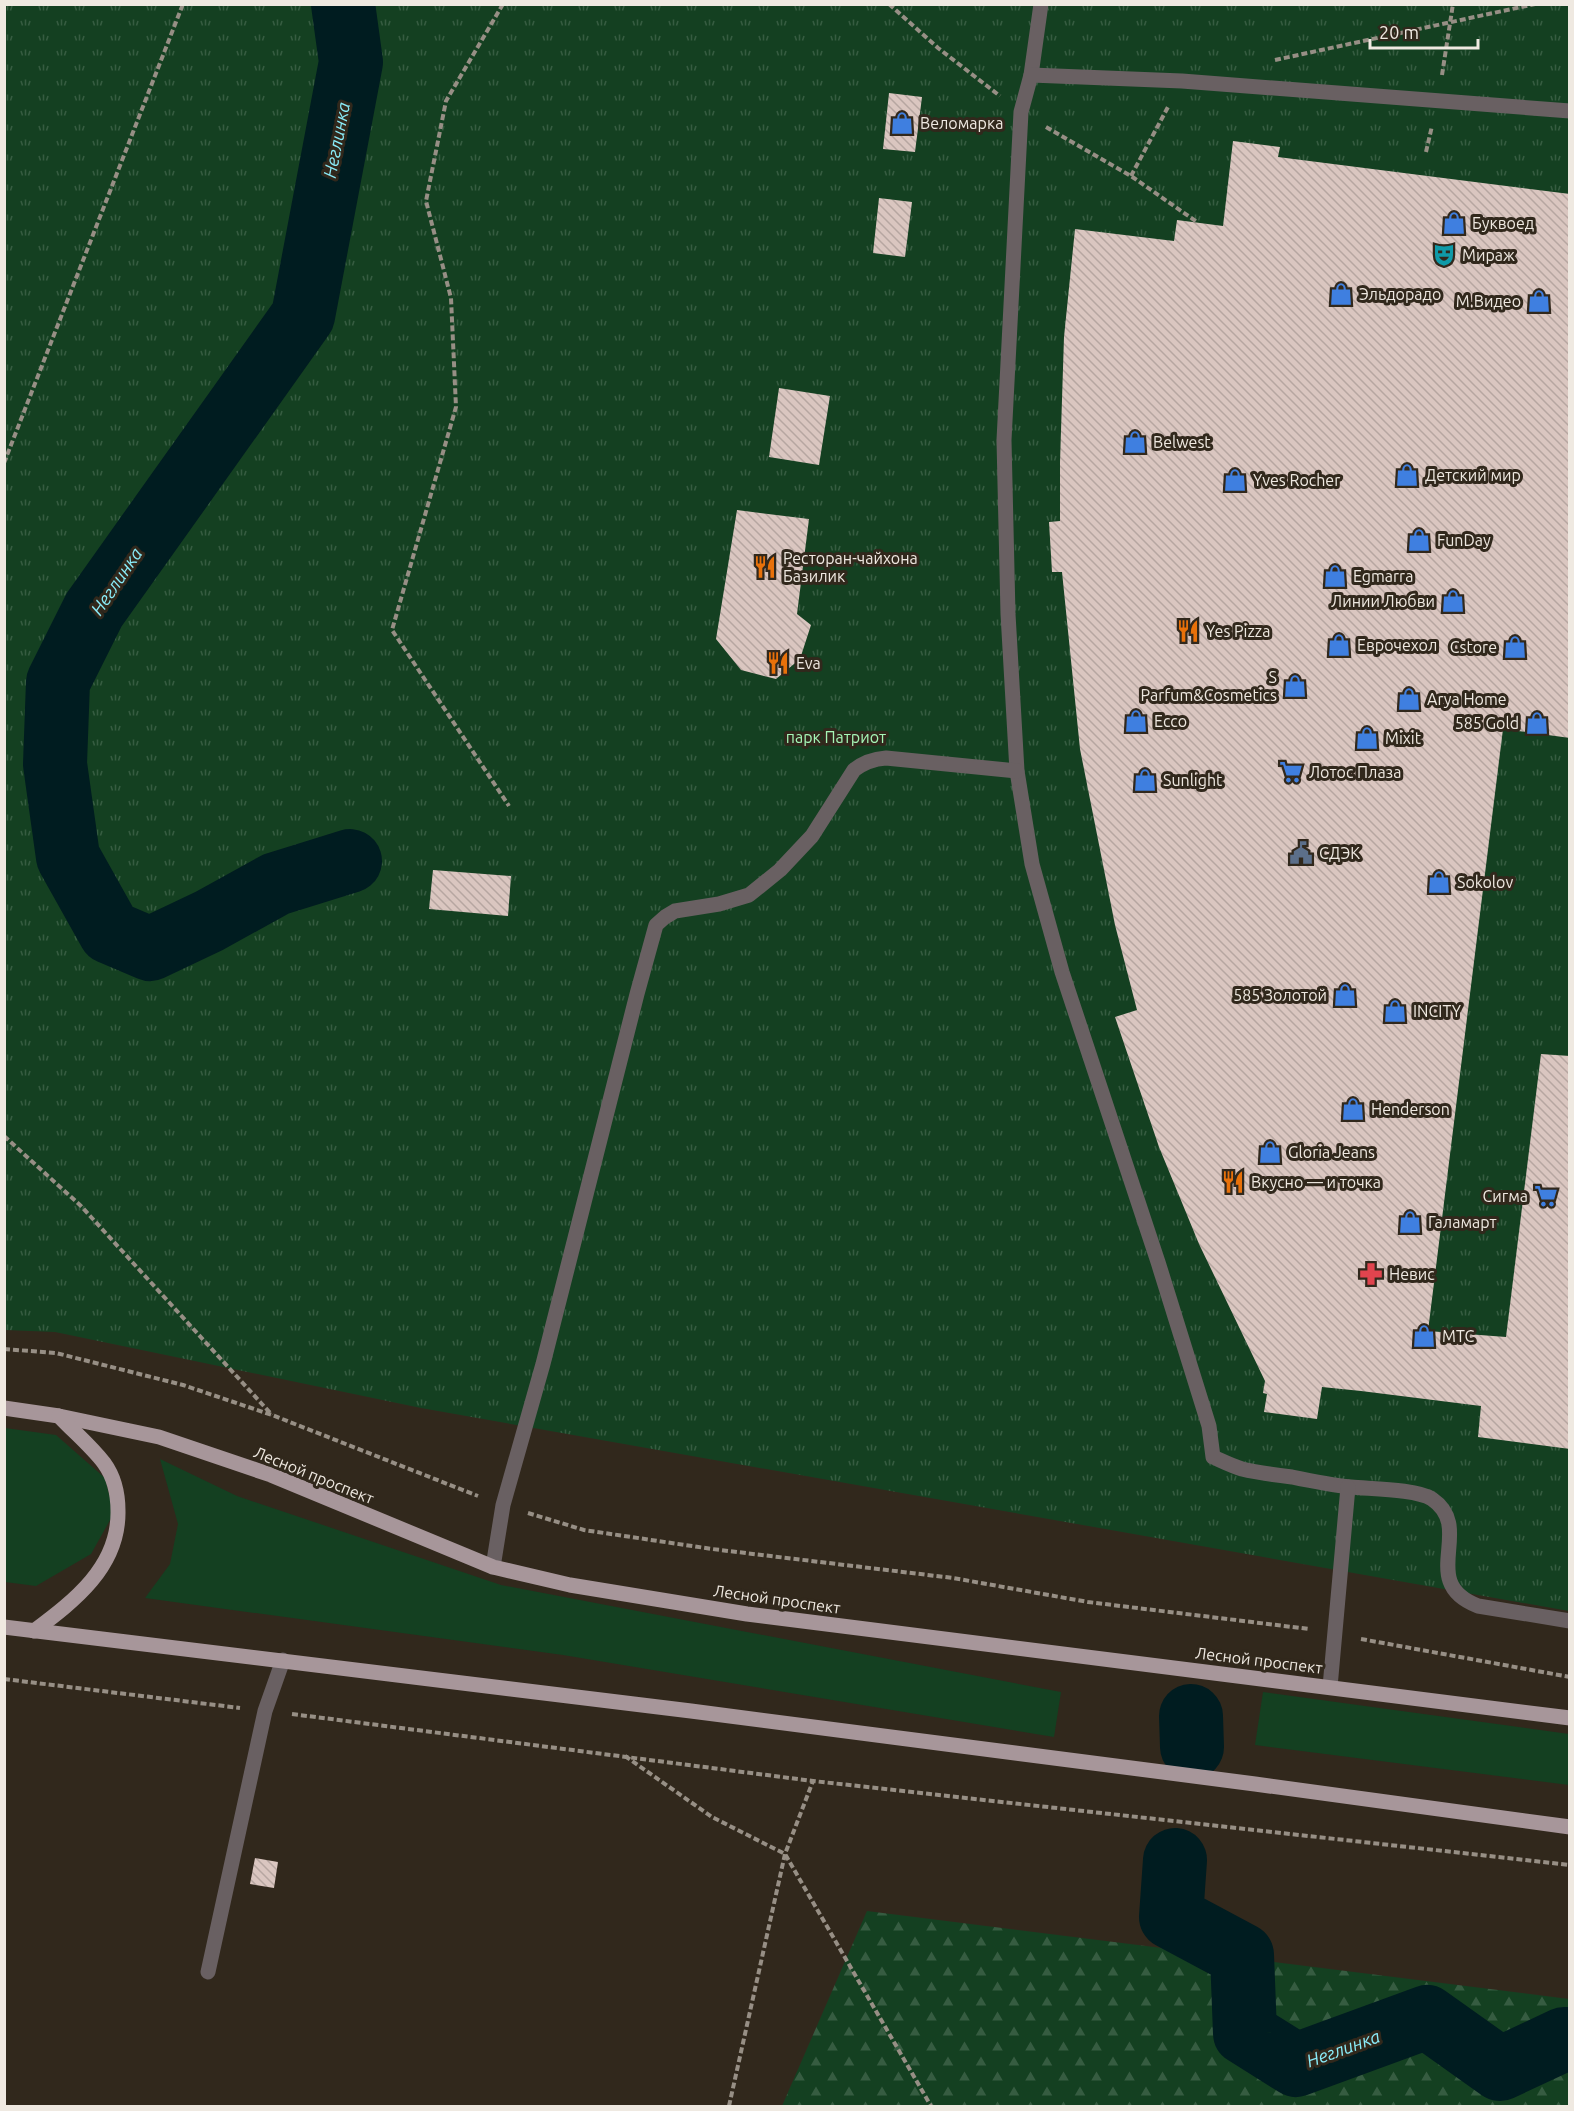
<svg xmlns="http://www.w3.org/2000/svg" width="1574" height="2111" font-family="Ubuntu,sans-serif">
<defs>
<pattern id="forest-firs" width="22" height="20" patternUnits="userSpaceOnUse" patternTransform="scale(1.5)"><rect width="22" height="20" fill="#144021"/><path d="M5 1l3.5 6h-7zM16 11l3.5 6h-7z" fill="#365c41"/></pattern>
<pattern id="park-tufts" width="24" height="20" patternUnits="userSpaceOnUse" patternTransform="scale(1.5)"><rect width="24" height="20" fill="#144021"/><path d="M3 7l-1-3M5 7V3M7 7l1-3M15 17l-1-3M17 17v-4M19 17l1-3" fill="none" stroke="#365c41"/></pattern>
<pattern id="building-back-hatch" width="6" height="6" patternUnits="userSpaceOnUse" patternTransform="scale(1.5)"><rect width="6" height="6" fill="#dac6c0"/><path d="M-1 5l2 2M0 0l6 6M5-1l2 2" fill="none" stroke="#b6a6a1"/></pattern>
</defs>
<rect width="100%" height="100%" fill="#31281c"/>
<g fill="#144021">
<polygon points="5,1428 56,1435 105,1478 114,1513 91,1554 36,1586 5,1582"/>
<polygon points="160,1459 237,1496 501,1585 1061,1692 1054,1737 563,1655 145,1598 170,1564 178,1524"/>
<polygon points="1263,1692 1569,1734 1569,1785 1255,1745"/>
</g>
<polygon fill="url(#forest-firs)" points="867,1911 1569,1999 1569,2106 782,2106"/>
<polygon fill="url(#park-tufts)" points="5,5 1569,5 1569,1611 421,1408 55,1332 5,1330"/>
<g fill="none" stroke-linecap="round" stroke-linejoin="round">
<g stroke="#001c20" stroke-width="64">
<polyline points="343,4 351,62 303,316 94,610 58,682 55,764 68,857 110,932 150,949 209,921 276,884 350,861"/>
<polyline points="1191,1716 1192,1747"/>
<polyline points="1175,1860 1171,1917 1242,1955 1245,2033 1296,2065 1427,2017 1500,2069 1564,2039 1570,2039"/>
</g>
</g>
<g fill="url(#building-back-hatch)">
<polygon points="889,93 922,97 915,152 883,149"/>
<polygon points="1233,141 1280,147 1278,157 1570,194 1570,738 1503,729 1428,1331 1506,1337 1541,1054 1570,1056 1570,1449 1478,1437 1481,1406 1361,1391 1322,1387 1317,1419 1264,1412 1267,1394 1263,1393 1265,1381 1199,1244 1159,1147 1115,1017 1137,1010 1115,925 1080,749 1062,572 1052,572 1049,522 1060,521 1060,462 1064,337 1075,229 1174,241 1177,220 1223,226"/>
<polygon points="879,198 912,202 905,257 873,253"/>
<polygon points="779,388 830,396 819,465 769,457"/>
<polygon points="737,510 809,519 797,614 811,625 800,659 776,679 741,670 716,639"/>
<polygon points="433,870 511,876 508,916 429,909"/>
<polygon points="255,1858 278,1862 274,1888 250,1884"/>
</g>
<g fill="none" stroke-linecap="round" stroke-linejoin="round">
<g stroke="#978f85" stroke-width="4" stroke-dasharray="6 3" stroke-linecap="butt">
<polyline points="503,4 446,101 426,201 451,298 456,407 392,630 509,806"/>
<polyline points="889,4 938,48 1000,96"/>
<polyline points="1275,60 1535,4"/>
<polyline points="1442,75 1453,4"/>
<polyline points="1046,127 1131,176 1197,222"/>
<polyline points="1426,152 1432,126"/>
<polyline points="1131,176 1168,107"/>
<polyline points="4,463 183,4"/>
<polyline points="4,1136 81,1206 272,1415"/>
<polyline points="4,1349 56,1353 183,1385 272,1415 478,1496"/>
<polyline points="528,1513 584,1530 712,1549 953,1578 1088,1602 1309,1629"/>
<polyline points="1361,1639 1570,1677"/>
<polyline points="4,1679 240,1708"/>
<polyline points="292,1714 813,1781 1570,1865"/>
<polyline points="625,1756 712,1817 785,1854 931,2106"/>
<polyline points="729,2106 785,1854 813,1781"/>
</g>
<g stroke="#696062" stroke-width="15">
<polyline points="1031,75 1041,4"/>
<path d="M1570 111 1182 81 1031 75 1021 112 1004 440 1008 614 1017 771 1032 864 1062 972 1158 1262 1209 1426 1213 1457C1222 1461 1232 1466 1242 1469 1258 1473 1275 1475 1292 1477 1311 1481 1331 1485 1351 1487 1370 1489 1417 1489 1432 1499 1476 1529 1416 1582 1478 1606L1570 1621"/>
<path d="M493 1567 503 1505 543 1364 637 994 656 925 665 917 675 911 719 904 749 895 780 870 812 836 854 770C864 762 873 759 886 758L1017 771"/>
<polyline points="1330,1687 1348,1487"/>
<polyline points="208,1972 265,1711 283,1660"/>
</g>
<g stroke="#a7969a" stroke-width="15">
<polyline points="4,1408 59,1416 159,1437 271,1475 493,1567 570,1585 747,1614 1570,1718"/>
<polyline points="4,1627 691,1711 1255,1784 1570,1827"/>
<path d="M34 1631C74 1601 119 1567 118 1511 118 1494 115 1478 104 1463 91 1446 74 1432 59 1416"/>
</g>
</g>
<defs>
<g id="shop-bare" transform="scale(1.8)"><path d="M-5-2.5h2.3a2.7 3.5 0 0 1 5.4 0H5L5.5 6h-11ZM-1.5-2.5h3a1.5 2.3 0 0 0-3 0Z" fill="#3f7fe0" stroke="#31281c" stroke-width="2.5" paint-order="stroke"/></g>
<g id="theatre-bare" transform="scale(1.8)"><path d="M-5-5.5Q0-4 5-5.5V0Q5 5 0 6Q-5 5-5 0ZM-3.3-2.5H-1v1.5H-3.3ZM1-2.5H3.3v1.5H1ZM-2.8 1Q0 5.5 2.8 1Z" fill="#0f9aa8" stroke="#31281c" stroke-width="2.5" paint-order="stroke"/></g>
<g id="restaurant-bare" transform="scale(1.8)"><path d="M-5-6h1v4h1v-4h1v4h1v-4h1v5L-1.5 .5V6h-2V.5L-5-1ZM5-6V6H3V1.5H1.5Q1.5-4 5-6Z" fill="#e8710a" stroke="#31281c" stroke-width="2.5" paint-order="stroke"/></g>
<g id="supermarket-bare" transform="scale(1.8)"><path d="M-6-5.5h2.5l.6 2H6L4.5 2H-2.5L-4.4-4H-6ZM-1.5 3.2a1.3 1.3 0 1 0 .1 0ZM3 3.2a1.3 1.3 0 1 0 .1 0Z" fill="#3f7fe0" stroke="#31281c" stroke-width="2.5" paint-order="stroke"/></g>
<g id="civic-bare" transform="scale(1.8)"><path d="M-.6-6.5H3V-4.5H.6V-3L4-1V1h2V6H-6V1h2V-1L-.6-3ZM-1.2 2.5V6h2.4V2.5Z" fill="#5c6f8a" stroke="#31281c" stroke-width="2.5" paint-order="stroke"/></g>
<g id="pharmacy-bare" transform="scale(1.8)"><path d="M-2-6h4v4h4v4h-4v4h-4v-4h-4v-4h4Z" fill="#e0444e" stroke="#31281c" stroke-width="2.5" paint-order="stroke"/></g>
</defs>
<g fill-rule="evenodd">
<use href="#shop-bare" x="902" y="123"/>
<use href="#shop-bare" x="1454" y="223"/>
<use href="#theatre-bare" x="1444" y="255"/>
<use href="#shop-bare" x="1341" y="294"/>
<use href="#shop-bare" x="1539" y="301"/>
<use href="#shop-bare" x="1135" y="442"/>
<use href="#shop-bare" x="1407" y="475"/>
<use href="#shop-bare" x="1235" y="480"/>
<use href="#shop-bare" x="1419" y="540"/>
<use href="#restaurant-bare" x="765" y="567"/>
<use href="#shop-bare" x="1335" y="576"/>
<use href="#shop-bare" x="1453" y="601"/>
<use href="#restaurant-bare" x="1188" y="631"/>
<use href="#shop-bare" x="1339" y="645"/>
<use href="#shop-bare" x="1515" y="647"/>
<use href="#restaurant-bare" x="778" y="663"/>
<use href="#shop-bare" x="1295" y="686"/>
<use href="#shop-bare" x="1409" y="699"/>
<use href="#shop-bare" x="1136" y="721"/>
<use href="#shop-bare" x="1537" y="723"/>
<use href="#shop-bare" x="1367" y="738"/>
<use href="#supermarket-bare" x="1291" y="772"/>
<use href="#shop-bare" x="1145" y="780"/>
<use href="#civic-bare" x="1301" y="853"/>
<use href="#shop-bare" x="1439" y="882"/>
<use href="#shop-bare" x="1345" y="995"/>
<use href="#shop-bare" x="1395" y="1011"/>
<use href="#shop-bare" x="1353" y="1109"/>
<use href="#shop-bare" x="1270" y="1152"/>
<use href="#restaurant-bare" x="1233" y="1182"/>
<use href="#supermarket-bare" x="1546" y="1196"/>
<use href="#shop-bare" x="1410" y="1222"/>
<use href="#pharmacy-bare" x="1371" y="1274"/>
<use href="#shop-bare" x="1424" y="1336"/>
</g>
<g text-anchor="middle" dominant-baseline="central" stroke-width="6" stroke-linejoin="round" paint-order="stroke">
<g font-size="16" fill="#efe9e1" stroke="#31281c" text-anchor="start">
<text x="920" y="123">Веломарка</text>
<text x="1472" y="223">Буквоед</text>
<text x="1462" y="255">Мираж</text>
<text x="1359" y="294">Эльдорадо</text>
<text x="1521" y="301" text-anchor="end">М.Видео</text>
<text x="1153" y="442">Belwest</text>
<text x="1425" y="475">Детский мир</text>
<text x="1253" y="480">Yves Rocher</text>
<text x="1437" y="540">FunDay</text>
<text x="783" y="558">Ресторан-чайхона<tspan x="783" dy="18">Базилик</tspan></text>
<text x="1353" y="576">Egmarra</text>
<text x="1435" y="601" text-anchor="end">Линии Любви</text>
<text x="1206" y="631">Yes Pizza</text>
<text x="1357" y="645">Еврочехол</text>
<text x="1497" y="647" text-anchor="end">Cstore</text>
<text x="796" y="663">Eva</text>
<text x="1277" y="677" text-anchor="end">S<tspan x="1277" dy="18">Parfum&amp;Cosmetics</tspan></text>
<text x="1427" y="699">Arya Home</text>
<text x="1154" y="721">Ecco</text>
<text x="1519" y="723" text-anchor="end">585 Gold</text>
<text x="1385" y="738">Mixit</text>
<text x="1309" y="772">Лотос Плаза</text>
<text x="1163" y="780">Sunlight</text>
<text x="1319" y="853">СДЭК</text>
<text x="1457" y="882">Sokolov</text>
<text x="1327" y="995" text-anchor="end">585 Золотой</text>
<text x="1413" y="1011">INCITY</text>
<text x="1371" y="1109">Henderson</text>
<text x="1288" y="1152">Gloria Jeans</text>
<text x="1251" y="1182">Вкусно — и точка</text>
<text x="1528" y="1196" text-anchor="end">Сигма</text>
<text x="1428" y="1222">Галамарт</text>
<text x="1389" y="1274">Невис</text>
<text x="1442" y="1336">МТС</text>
</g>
<g font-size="16" fill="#a5f6b6" stroke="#31281c">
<text x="836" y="737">парк Патриот</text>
</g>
<g font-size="16" fill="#efe9e1" stroke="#31281c">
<text transform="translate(314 1475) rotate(22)">Лесной проспект</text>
<text transform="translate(777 1599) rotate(8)">Лесной проспект</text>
<text transform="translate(1259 1660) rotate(7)">Лесной проспект</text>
</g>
<g font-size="18" font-style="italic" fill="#8aedfa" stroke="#31281c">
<text transform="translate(336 140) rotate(-79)">Неглинка</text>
<text transform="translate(116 581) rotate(-56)">Неглинка</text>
<text transform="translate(1343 2048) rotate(-20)">Неглинка</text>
</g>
</g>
<rect width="1574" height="2111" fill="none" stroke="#efe9e1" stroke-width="12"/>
<path d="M1370 39v9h108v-9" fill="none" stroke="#efe9e1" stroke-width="3"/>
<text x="1379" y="39" font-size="18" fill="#efe9e1" stroke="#31281c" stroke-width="4.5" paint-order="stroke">20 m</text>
</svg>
